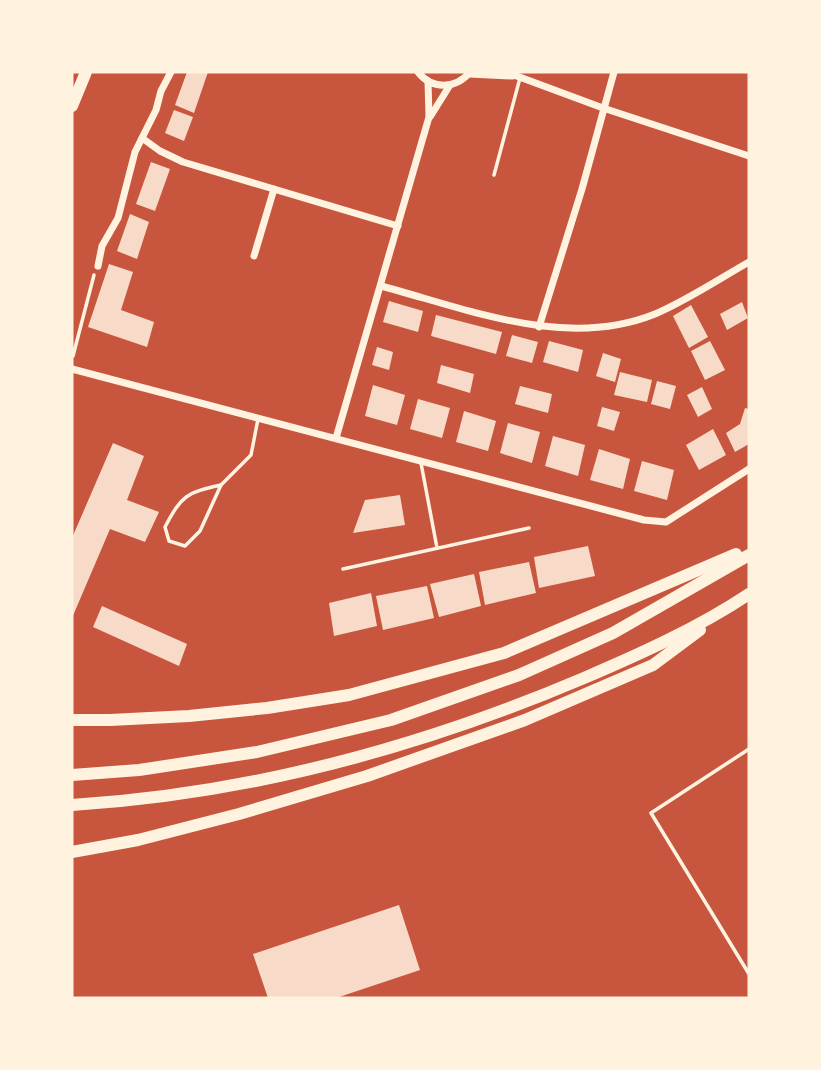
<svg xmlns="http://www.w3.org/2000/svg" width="821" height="1070" font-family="'Archivo Narrow',sans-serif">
<rect width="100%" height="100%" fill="#c8553d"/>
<g fill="#f7dbc8">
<polygon points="187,72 208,72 194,113 175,105"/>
<polygon points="174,110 193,117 184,141 165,133"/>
<polygon points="151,162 170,169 155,211 136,204"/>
<polygon points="130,214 149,222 137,259 117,251"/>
<polygon points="109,264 133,272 121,310 154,322 147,347 88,327"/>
<polygon points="389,301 423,311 418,332 383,322"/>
<polygon points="742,302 748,318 727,330 720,314"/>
<polygon points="691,305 708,337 689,348 673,316"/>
<polygon points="436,315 502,332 496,354 431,336"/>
<polygon points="512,335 538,342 532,363 506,356"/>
<polygon points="549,341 583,350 578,372 543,362"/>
<polygon points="710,341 725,370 705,380 691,351"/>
<polygon points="377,347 393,352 389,370 372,365"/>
<polygon points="603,353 621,359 615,382 596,376"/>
<polygon points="441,365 474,374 470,393 437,383"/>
<polygon points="620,372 652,380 647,402 614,395"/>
<polygon points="657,381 676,386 670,409 651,404"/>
<polygon points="373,385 405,395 397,425 365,416"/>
<polygon points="520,386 552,394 548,413 515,404"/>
<polygon points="702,387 712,409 698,417 687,395"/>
<polygon points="418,399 450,408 442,438 410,429"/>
<polygon points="602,407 620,412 614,431 597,426"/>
<polygon points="745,408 749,409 749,444 735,452 726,433 740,424"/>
<polygon points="464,411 496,421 488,451 456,442"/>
<polygon points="508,423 540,432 532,463 500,453"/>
<polygon points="713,429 726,455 699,470 686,445"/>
<polygon points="553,436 585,445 578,476 545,466"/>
<polygon points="113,443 144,456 127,500 159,512 145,542 110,529 72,618 72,538"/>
<polygon points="599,449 630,459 623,489 590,480"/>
<polygon points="642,461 674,470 667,500 634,491"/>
<polygon points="400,495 405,525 353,533 365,500"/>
<polygon points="588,546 595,576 539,588 534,557"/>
<polygon points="529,562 536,593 485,605 479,572"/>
<polygon points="474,574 481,606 439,617 430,584"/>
<polygon points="427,586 434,618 383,630 376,596"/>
<polygon points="371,593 377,626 334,636 329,603"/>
<polygon points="102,606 187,644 179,666 93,627"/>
<polygon points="399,905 420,970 336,998 268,998 253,954"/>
</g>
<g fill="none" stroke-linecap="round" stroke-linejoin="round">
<polyline stroke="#fff3e0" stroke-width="3.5" points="73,356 94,275"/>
<g stroke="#fff3e0" stroke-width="3.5">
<polyline points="494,175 520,78"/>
<polyline points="421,463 437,548"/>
<path d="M221 485 200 531 185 546 169 541 165 527C182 495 186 493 221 485Z"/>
<polyline points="221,485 251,455 258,419"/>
<polyline points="343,569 529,528"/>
<polyline points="749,749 651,813 749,974"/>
</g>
<g stroke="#fff3e0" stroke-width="7">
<path d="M418 72C432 90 456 89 470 72"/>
<polyline points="506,72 603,108 749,156"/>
<polyline points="469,74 512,76"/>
<polyline points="430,117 450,85"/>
<polyline points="142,138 160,151 183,162 398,226"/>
<polyline points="254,256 274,189"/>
<polyline points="98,266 102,246 118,218 135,152 156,110 161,91 171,72"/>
<path d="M381 286C468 309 566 350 655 314 686 301 719 279 749 262"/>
<polyline points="539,327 582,189 614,72"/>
<polyline points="72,369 644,520 666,522 749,469"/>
<polyline points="336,438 429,117 428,81"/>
</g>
<polyline stroke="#fff3e0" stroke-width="12" points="72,106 86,72"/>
<g stroke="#fff3e0" stroke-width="12">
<polyline points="72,720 110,720 189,716 267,708 349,695 504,653 736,554"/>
<polyline points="72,775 139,770 257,752 391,720 519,675 613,633 749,555"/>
<path d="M72 805C248 794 422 747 584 678 640 654 698 628 749 594"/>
<polyline points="72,852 138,840 239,814 367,776 525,720 653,665 700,630"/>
</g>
</g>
<rect width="821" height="1070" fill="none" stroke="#fff3e0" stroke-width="147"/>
</svg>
